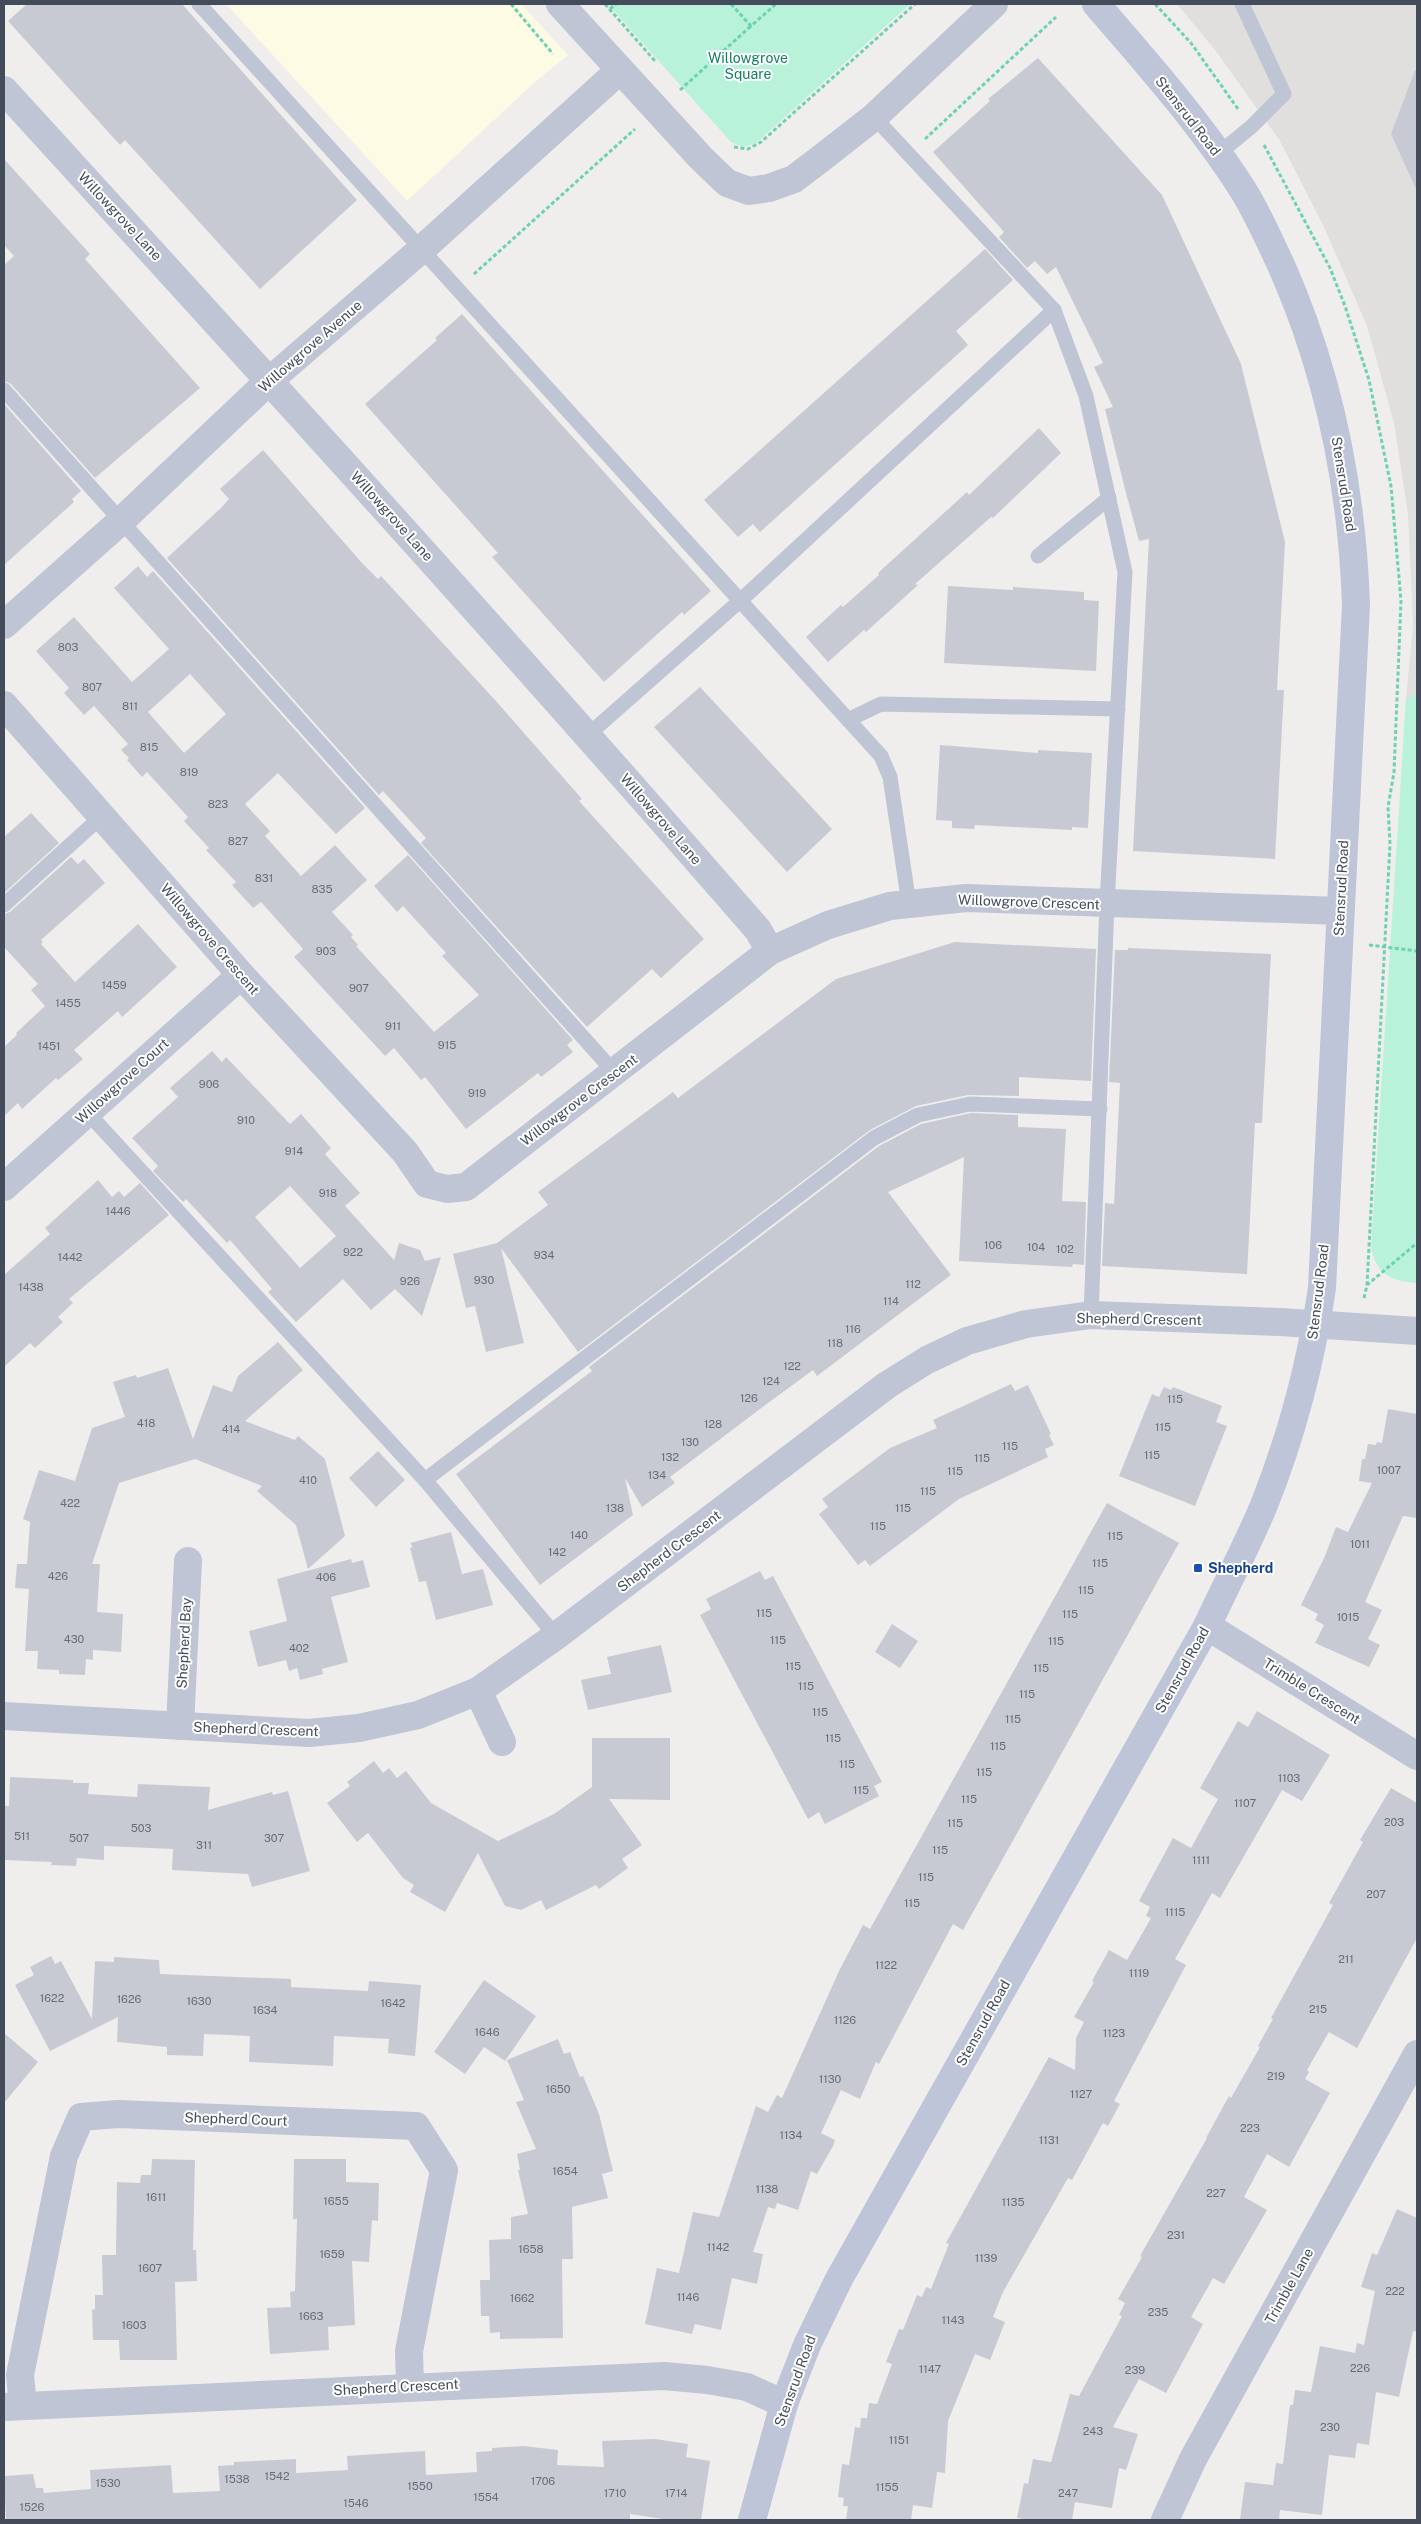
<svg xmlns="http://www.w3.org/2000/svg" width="1421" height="2524" font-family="'Public Sans',sans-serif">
<rect width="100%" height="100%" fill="#f0eded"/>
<polygon fill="#fdfbe3" points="226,4 521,4 568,55 535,82 407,201"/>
<polygon fill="#e1dede" points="1177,4 1417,4 1417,694 1406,699 1413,625 1408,514 1394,423 1367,326 1324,227 1280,141 1215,50"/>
<g fill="#b7f2d9">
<polygon points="608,4 910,4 756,143 743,147 731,142"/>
<path d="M1417 694V1283C1391 1281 1377 1275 1371 1248L1406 699Z"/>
</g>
<g fill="#c8cad3" fill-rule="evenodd">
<polygon points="27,4 182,4 357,200 260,289 125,140 120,145 8,21"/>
<polygon points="1038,58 1162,195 1241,364 1285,542 1277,690 1284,690 1275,859 1133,851 1149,539 1139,541 1126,493 1105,409 1113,407 1094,367 1103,363 1056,267 1047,274 1035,261 1027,268 999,237 1004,232 933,152 990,101 988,99"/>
<polygon points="1415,70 1417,71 1417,191 1391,134"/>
<polygon points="4,159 90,254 85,259 200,388 95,478 11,384 4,381 4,265 14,256 4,245"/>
<polygon points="985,249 1013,280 956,331 968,345 760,532 753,524 738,537 704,500"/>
<polygon points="462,314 711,591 684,615 682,612 604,682 492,557 498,553 365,404 437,340 435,338"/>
<polygon points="4,404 81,491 72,499 74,502 4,565"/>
<polygon points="1039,428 1061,453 993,518 991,517 915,584 918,585 866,632 864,630 828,662 806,637 841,605 843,607 879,575 878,573 967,492 969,495"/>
<polygon points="263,450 362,563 378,579 381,576 495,700 582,799 579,801 704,939 661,978 652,969 587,1027 421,843 426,838 383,791 379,795 167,558 222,507 229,499 220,489"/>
<path d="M138 566 147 577 153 571 365 808 336 834 278 773 245 804 270 831 265 836 301 876 335 845 367 880 332 912 353 935 351 937 358 945 356 946 434 1032 479 995 442 956 446 953 403 906 397 912 374 886 408 855 573 1040 567 1045 573 1052 541 1077 538 1073 466 1129 425 1077 421 1080 394 1048 385 1056 294 957 303 949 261 902 253 908 232 885 236 882 206 850 209 848 184 821 188 817 147 772 142 777 127 760 129 758 121 750 128 744 94 706 84 715 64 693 69 688 36 651 74 617 132 682 169 649 114 588ZM190 674 226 714 184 753 148 712Z"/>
<polygon points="948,586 1013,590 1013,587 1084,592 1084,600 1099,601 1096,671 944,663"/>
<polygon points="700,687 832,829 787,872 654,727"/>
<polygon points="940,745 1038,753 1038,750 1092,753 1088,828 1072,827 1072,830 975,825 974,829 952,828 952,821 936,820"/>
<polygon points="31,813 59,843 4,893 4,837"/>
<polygon points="71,857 78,864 84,859 105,883 41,940 43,942 41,944 75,982 138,924 177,967 122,1017 118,1011 74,1050 83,1059 58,1080 56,1078 22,1109 18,1103 4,1116 4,1047 17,1035 16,1033 45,1006 31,990 38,984 4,947 4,914 10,912"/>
<polygon points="955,942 1096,949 1091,1081 1019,1077 1019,1096 968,1095 916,1106 870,1130 578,1352 501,1248 524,1343 486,1352 475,1306 466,1308 453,1254 497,1243 548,1205 538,1192 673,1092 678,1098 836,979"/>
<polygon points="1128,948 1271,954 1262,1123 1255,1123 1247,1274 1102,1266 1105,1203 1114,1204 1120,1083 1109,1082 1115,950 1128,950"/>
<path d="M212 1051 222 1062 226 1057 290 1124 301 1114 331 1148 325 1154 360 1193 345 1206 394 1260 399 1243 420 1250 425 1261 441 1257 422 1316 395 1289 371 1310 343 1279 296 1322 268 1292 272 1289 230 1240 227 1243 186 1199 183 1202 153 1171 158 1166 132 1138 178 1097 170 1088ZM290 1186 336 1236 300 1268 255 1217Z"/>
<polygon points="971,1113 1018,1115 1018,1127 1066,1129 1062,1201 1086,1202 1084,1265 1073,1264 1072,1267 959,1261 964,1157 888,1192 951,1275 817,1376 813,1370 764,1406 670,1477 675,1483 642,1507 625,1478 633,1515 540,1585 456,1474 592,1371 589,1367 879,1146 921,1124"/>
<polygon points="98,1180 112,1197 119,1191 124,1197 140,1183 169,1215 69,1299 73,1303 58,1317 63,1322 35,1348 30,1343 4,1367 4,1275 50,1234 45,1228"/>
<polygon points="278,1342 303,1370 245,1421 295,1440 298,1436 325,1459 345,1536 308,1569 296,1525 257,1491 262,1486 195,1459 119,1483 92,1564 100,1564 97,1612 123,1614 121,1652 93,1650 93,1660 86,1659 85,1675 59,1674 59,1670 37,1669 38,1651 25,1651 29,1589 15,1588 17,1564 27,1564 30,1522 23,1519 39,1470 75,1481 92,1428 125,1417 113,1382 136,1375 137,1378 168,1368 193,1439 213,1385 232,1392 238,1376"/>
<polygon points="1011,1384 1015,1391 1028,1385 1051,1434 1049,1435 1054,1445 1045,1449 1048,1457 959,1499 870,1566 865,1560 858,1565 819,1514 828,1507 822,1499 890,1448 937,1428 933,1420"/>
<polygon points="1164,1387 1171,1390 1173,1387 1222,1406 1216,1422 1227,1426 1195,1506 1119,1476 1152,1394 1159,1397"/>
<polygon points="1388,1409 1417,1414 1417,1518 1403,1516 1365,1602 1382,1610 1368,1639 1380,1645 1369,1667 1315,1643 1324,1625 1315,1620 1318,1614 1301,1605 1325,1556 1336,1527 1348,1532 1372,1483 1359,1481 1362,1459 1365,1459 1368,1444 1376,1445 1377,1442 1382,1443"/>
<polygon points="378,1451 405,1480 376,1507 349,1478"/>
<polygon points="1107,1503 1179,1543 963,1930 953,1924 879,2064 876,2062 860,2099 841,2090 821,2133 835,2140 833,2146 817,2174 811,2171 798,2210 777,2203 775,2209 768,2207 753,2252 763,2254 757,2284 732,2278 721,2330 695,2324 692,2334 645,2324 657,2268 679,2273 693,2212 719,2217 756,2106 768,2112 777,2095 782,2098 839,1971 863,1925 870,1929"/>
<polygon points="451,1532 462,1574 483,1569 493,1605 436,1620 426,1581 419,1582 410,1548 413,1547 410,1543"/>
<polygon points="351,1559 352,1563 363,1560 370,1587 331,1597 348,1662 322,1669 323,1674 300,1680 297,1668 289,1671 286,1660 258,1667 249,1631 287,1621 277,1579"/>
<polygon points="760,1571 765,1580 773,1576 882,1782 874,1786 879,1796 825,1824 819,1812 808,1819 700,1615 711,1609 706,1599"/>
<polygon points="892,1624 918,1641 900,1668 875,1652"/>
<polygon points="661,1645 672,1692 588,1710 581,1680 611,1674 607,1657"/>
<polygon points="1257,1711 1330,1755 1302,1801 1282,1790 1220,1898 1212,1893 1175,1959 1186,1965 1114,2101 1120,2104 1108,2126 1103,2123 1072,2180 1068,2178 1003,2292 993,2317 1005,2322 990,2360 975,2354 948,2421 945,2473 937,2472 932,2508 913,2505 911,2520 846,2520 848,2506 843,2506 844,2498 838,2497 842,2464 849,2465 855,2427 860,2428 861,2418 867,2418 869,2403 877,2404 892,2364 886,2362 899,2329 903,2330 917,2295 922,2297 926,2287 931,2289 949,2244 946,2243 1049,2057 1075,2070 1076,2038 1084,2022 1074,2017 1094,1982 1092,1981 1109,1950 1127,1960 1151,1918 1146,1916 1150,1907 1139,1901 1173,1838 1191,1848 1218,1799 1200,1788 1238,1721 1248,1727"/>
<polygon points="592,1738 670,1738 670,1800 609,1799 642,1845 622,1859 628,1868 599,1889 596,1885 546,1910 541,1900 521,1910 505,1906 478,1853 445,1912 410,1892 414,1885 403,1878 368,1833 357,1842 327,1803 350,1786 347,1782 374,1761 383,1773 389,1768 397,1778 406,1771 431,1803 498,1841 554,1814 592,1787"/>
<polygon points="10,1777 73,1780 73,1783 89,1783 88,1794 137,1797 138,1784 210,1787 208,1810 272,1792 273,1795 288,1791 310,1871 252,1887 248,1874 172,1870 173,1849 104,1846 104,1860 77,1858 76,1866 51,1865 52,1862 4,1860 4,1806 9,1806"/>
<polygon points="1391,1788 1417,1803 1417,1938 1357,2048 1329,2032 1307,2070 1309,2072 1305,2079 1330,2093 1289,2167 1267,2154 1244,2197 1267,2210 1224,2284 1213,2278 1191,2317 1203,2324 1166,2393 1139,2379 1113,2427 1138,2434 1126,2470 1119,2468 1112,2508 1075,2502 1072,2520 1032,2520 1017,2518 1024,2483 1028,2484 1033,2459 1051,2462 1070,2394 1079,2396 1122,2316 1119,2315 1125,2303 1118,2299 1142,2257 1140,2256 1207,2138 1206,2138 1229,2096 1231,2098 1260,2047 1258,2046 1273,2019 1271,2018 1333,1905 1329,1903 1363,1842 1360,1840"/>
<polygon points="51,1956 55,1964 61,1961 92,2019 95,1961 114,1962 114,1957 159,1960 160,1974 291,1979 291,1987 368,1991 369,1981 421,1985 415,2056 388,2053 389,2039 334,2036 333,2066 249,2062 250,2036 204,2034 203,2056 167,2055 167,2047 117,2042 118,2017 50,2051 15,1985 34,1975 30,1967"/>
<polygon points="484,1980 536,2016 505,2061 484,2047 465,2074 434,2052"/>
<polygon points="4,2033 38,2062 4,2103"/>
<polygon points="558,2039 564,2054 570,2052 580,2077 583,2076 599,2114 613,2171 602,2174 608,2198 572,2207 573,2259 562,2259 563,2338 500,2339 500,2332 490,2333 489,2316 481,2316 480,2280 490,2280 489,2240 511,2239 511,2217 528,2214 518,2170 520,2170 517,2154 536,2149 516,2102 524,2100 507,2060"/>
<polygon points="152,2159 195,2160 193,2250 196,2250 197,2281 175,2282 177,2360 120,2360 119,2340 93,2340 92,2309 95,2310 95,2295 103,2295 102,2255 116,2255 117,2182 140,2183 141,2175 151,2175"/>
<polygon points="294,2159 346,2159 346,2182 379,2183 378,2221 372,2220 369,2262 352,2261 355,2325 328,2327 329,2350 270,2354 267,2308 291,2307 290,2292 295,2291 297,2219 293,2219"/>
<polygon points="1397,2209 1417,2218 1417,2332 1413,2331 1399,2397 1376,2392 1369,2445 1357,2443 1355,2458 1329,2455 1322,2515 1280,2510 1279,2520 1240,2520 1245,2482 1273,2485 1276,2463 1283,2464 1290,2405 1293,2405 1295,2390 1311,2392 1320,2346 1355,2353 1357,2343 1364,2345 1375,2291 1361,2287 1372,2253 1377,2255"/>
<polygon points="655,2439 688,2444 686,2457 710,2461 701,2520 670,2520 630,2514 630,2520 6,2520 4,2476 33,2474 36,2488 43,2488 44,2493 91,2489 90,2470 171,2465 173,2493 220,2491 218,2466 234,2465 234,2462 296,2459 296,2473 348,2470 347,2456 425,2451 426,2475 477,2472 476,2452 492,2451 492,2448 523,2446 558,2450 557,2465 604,2467 602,2441"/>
</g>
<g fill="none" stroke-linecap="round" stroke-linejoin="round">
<g stroke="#6cd2b4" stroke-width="3" stroke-dasharray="4 2.5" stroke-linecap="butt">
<polyline points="511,4 553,54"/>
<polyline points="605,4 655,61"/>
<polyline points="731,4 751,26 776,4"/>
<polyline points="1155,4 1191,43 1238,109"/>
<polyline points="610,9 616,4"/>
<polyline points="680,90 751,26"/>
<polyline points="925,139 1056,17"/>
<polyline points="1264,145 1330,268 1345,306 1369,380 1391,486 1401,601 1394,772 1388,807 1390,844 1367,1285"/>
<polyline points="734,147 748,149 761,142 915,4"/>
<polyline points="474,274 635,129"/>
<polyline points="1369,945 1417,951"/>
<polyline points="1364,1298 1367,1285 1417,1243"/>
</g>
<g stroke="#bfc5d4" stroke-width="15">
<polyline points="199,4 881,756 890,777 909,904"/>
<polyline points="874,117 1054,310 1086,396 1125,572 1107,904 1091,1315"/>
<polyline points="1218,154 1251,127 1284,94 1242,4"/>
<polyline points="4,390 615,1073"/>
<polyline points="1038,556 1109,498"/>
<polyline points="848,720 881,704 1118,709"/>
<polyline points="588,735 741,600 1054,310"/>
<polyline points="4,905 102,816"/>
<polyline points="87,1112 425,1480 556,1636"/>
<polyline points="425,1480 874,1138 918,1115 970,1104 1100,1109"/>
</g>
<g stroke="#bfc5d4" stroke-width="28">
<polyline points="560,4 701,158 727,183 749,191 769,188 794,179 819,160 874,117 994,4"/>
<path d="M4 90C258 368 511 646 758 930L770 951"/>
<polyline points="4,625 121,521 270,380 422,249 620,70"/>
<polyline points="4,705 241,975 405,1152 427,1184 447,1189 466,1187 770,951 828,925 890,906 966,898 1339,911"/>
<polyline points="4,1187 241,975"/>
<polyline points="1207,1626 1417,1756"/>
<polyline points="478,1691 502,1742"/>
<polyline points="4,1716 309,1733 359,1728 418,1715 478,1691 556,1636 887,1385 927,1360 967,1341 1026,1324 1091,1315 1280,1322 1417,1331"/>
<polyline points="180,1726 188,1561"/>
<polyline points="23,2406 20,2375 64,2156 81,2117 118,2114 416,2126 444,2170 409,2351 410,2386"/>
<polyline points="4,2407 664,2376 707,2380 747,2387 784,2404"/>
<polyline points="1165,2520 1193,2459 1417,2054"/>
</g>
<path stroke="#bec5d8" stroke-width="28" d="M752 2520 784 2404 807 2345 839 2279 1207 1626C1226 1585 1247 1546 1264 1505 1292 1435 1311 1362 1322 1288L1356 605C1352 487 1329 373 1281 265 1269 240 1258 214 1243 190 1201 124 1147 63 1096 4"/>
</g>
<rect fill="#1a4fb4" stroke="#fff" stroke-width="2" x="1193" y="1563" width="10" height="10" rx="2.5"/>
<g text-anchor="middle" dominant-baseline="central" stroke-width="4" stroke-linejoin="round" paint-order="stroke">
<g font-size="11" fill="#656c7a">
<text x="68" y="647">803</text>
<text x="92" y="687">807</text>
<text x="130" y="706">811</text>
<text x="149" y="747">815</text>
<text x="189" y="772">819</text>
<text x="218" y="804">823</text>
<text x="238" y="841">827</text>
<text x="264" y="878">831</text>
<text x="322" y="889">835</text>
<text x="326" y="951">903</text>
<text x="114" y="985">1459</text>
<text x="359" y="988">907</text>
<text x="68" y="1003">1455</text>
<text x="393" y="1026">911</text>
<text x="447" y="1045">915</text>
<text x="49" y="1046">1451</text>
<text x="209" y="1084">906</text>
<text x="477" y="1093">919</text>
<text x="246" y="1120">910</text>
<text x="294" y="1151">914</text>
<text x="328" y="1193">918</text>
<text x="118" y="1211">1446</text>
<text x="993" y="1245">106</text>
<text x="1036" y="1247">104</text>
<text x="1065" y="1249">102</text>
<text x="353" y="1252">922</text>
<text x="544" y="1255">934</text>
<text x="70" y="1257">1442</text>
<text x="484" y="1280">930</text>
<text x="410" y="1281">926</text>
<text x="913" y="1284">112</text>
<text x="31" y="1287">1438</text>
<text x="891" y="1301">114</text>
<text x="853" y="1329">116</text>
<text x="835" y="1343">118</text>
<text x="792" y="1366">122</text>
<text x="771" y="1381">124</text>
<text x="749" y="1398">126</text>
<text x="1175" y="1399">115</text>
<text x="146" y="1423">418</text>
<text x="713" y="1424">128</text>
<text x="1163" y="1427">115</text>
<text x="231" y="1429">414</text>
<text x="690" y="1442">130</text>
<text x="1010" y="1446">115</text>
<text x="1152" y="1455">115</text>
<text x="670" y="1457">132</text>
<text x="982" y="1458">115</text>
<text x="1389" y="1470">1007</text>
<text x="955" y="1471">115</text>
<text x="657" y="1475">134</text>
<text x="308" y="1480">410</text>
<text x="928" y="1491">115</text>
<text x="70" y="1503">422</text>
<text x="615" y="1508">138</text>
<text x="903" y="1508">115</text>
<text x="878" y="1526">115</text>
<text x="579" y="1535">140</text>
<text x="1115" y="1536">115</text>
<text x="1360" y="1544">1011</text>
<text x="557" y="1552">142</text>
<text x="1100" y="1563">115</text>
<text x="58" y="1576">426</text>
<text x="326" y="1577">406</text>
<text x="1086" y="1590">115</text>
<text x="764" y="1613">115</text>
<text x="1070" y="1614">115</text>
<text x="1348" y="1617">1015</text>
<text x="74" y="1639">430</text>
<text x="778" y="1640">115</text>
<text x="1056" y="1641">115</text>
<text x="299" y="1648">402</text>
<text x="793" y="1666">115</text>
<text x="1041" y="1668">115</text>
<text x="806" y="1686">115</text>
<text x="1027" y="1694">115</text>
<text x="820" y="1712">115</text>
<text x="1013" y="1719">115</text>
<text x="833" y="1738">115</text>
<text x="998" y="1746">115</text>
<text x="847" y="1764">115</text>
<text x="984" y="1772">115</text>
<text x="1289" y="1778">1103</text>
<text x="861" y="1790">115</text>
<text x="969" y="1799">115</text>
<text x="1245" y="1803">1107</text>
<text x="1394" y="1822">203</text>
<text x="955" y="1823">115</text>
<text x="141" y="1828">503</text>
<text x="22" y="1836">511</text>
<text x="79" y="1838">507</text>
<text x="274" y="1838">307</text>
<text x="204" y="1845">311</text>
<text x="940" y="1850">115</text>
<text x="1201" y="1860">1111</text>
<text x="926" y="1877">115</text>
<text x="1376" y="1894">207</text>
<text x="912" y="1903">115</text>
<text x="1175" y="1912">1115</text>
<text x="1346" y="1959">211</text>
<text x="886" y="1965">1122</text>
<text x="1139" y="1973">1119</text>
<text x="52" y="1998">1622</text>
<text x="129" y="1999">1626</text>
<text x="199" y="2001">1630</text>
<text x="393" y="2003">1642</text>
<text x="1318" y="2009">215</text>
<text x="265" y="2010">1634</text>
<text x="845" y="2020">1126</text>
<text x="487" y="2032">1646</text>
<text x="1114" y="2033">1123</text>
<text x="1276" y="2076">219</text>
<text x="830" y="2079">1130</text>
<text x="558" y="2089">1650</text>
<text x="1081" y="2094">1127</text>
<text x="1250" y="2128">223</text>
<text x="791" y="2135">1134</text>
<text x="1049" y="2140">1131</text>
<text x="565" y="2171">1654</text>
<text x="767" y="2189">1138</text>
<text x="1216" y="2193">227</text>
<text x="156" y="2197">1611</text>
<text x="336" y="2201">1655</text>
<text x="1013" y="2202">1135</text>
<text x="1176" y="2235">231</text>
<text x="718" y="2247">1142</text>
<text x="531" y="2249">1658</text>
<text x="332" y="2254">1659</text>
<text x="986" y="2258">1139</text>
<text x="150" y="2268">1607</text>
<text x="1395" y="2291">222</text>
<text x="688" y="2297">1146</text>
<text x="522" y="2298">1662</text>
<text x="1158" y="2312">235</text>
<text x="311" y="2316">1663</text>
<text x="953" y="2320">1143</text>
<text x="134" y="2325">1603</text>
<text x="1360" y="2368">226</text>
<text x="930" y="2369">1147</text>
<text x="1135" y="2370">239</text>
<text x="1330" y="2427">230</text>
<text x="1093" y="2431">243</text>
<text x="899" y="2440">1151</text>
<text x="277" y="2476">1542</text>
<text x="237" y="2479">1538</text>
<text x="543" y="2481">1706</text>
<text x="108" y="2483">1530</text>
<text x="420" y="2486">1550</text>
<text x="887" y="2487">1155</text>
<text x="615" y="2493">1710</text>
<text x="676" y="2493">1714</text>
<text x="1068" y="2493">247</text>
<text x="486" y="2497">1554</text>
<text x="356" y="2503">1546</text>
<text x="32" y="2507">1526</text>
</g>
<g font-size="14" fill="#0f8260" stroke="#fff">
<text x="748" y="58">Willowgrove<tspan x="748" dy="16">Square</tspan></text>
</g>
<g font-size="14" fill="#444c5c" stroke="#fff">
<text transform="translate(1188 116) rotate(52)">Stensrud Road</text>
<text transform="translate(120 216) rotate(47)">Willowgrove Lane</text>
<text transform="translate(310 346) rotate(-41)">Willowgrove Avenue</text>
<text transform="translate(1344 484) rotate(81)">Stensrud Road</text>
<text transform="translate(392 516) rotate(48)">Willowgrove Lane</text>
<text transform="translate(661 819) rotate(49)">Willowgrove Lane</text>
<text transform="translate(1341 888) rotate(-87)">Stensrud Road</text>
<text transform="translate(1029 902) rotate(2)">Willowgrove Crescent</text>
<text transform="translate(210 939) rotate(49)">Willowgrove Crescent</text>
<text transform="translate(122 1081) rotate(-42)">Willowgrove Court</text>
<text transform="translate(579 1100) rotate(-37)">Willowgrove Crescent</text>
<text transform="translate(1318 1292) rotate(-83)">Stensrud Road</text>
<text transform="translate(1139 1319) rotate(1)">Shepherd Crescent</text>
<text transform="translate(669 1551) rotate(-37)">Shepherd Crescent</text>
<text transform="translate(184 1643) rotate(-87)">Shepherd Bay</text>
<text transform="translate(1182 1670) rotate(-61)">Stensrud Road</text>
<text transform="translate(1312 1691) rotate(32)">Trimble Crescent</text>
<text transform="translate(256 1729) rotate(2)">Shepherd Crescent</text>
<text transform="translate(983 2023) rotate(-61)">Stensrud Road</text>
<text transform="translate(236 2119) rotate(2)">Shepherd Court</text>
<text transform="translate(1289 2286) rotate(-61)">Trimble Lane</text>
<text transform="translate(795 2381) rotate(-70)">Stensrud Road</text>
<text transform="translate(396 2387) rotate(-3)">Shepherd Crescent</text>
</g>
<g font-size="14" font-weight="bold" fill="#164399" stroke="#fff" text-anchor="start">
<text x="1208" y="1568">Shepherd</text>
</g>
</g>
<rect width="1421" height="2524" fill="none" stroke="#444c5c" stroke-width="10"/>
</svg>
